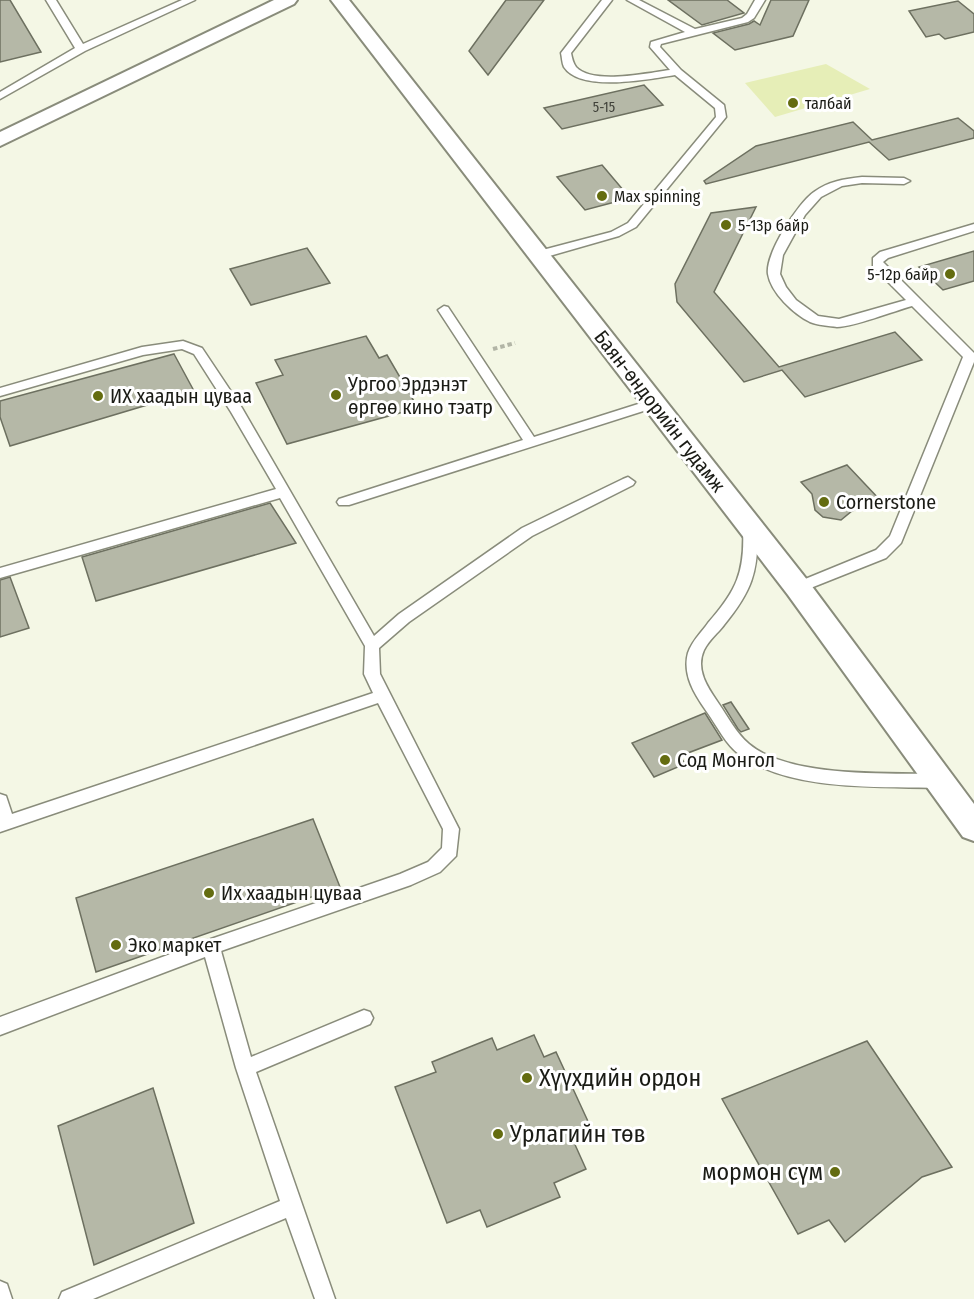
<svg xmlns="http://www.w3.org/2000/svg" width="974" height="1299" font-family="'Fira Sans Condensed',sans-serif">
<rect width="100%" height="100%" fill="#f4f7e5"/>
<polygon fill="#e6eeb7" points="826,64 870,89 775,117 745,83"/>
<g fill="#b5b8a7" stroke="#6d7060" stroke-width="1.5">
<polygon points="0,0 10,0 41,52 0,62"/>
<polygon points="506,0 544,0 488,75 469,51"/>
<polygon points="668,0 727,0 744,13 702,25"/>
<polygon points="771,0 809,0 793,36 735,50 713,33 749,24 754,21 760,25"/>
<polygon points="958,1 974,14 974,32 945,39 939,34 926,37 909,11"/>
<polygon points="644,85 663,105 562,129 544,108"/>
<polygon points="958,118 974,131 974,138 889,160 869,142 706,184 704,181 756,146 853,122 872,140"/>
<polygon points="602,165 630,198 585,210 557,177"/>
<polygon points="756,207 714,292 779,367 895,332 922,360 805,397 782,370 744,382 677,302 675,284 711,213"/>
<polygon points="307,248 330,283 251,305 230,269"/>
<polygon points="974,251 974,281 943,290 919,267"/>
<polygon points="366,336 379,358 387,355 418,408 287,444 256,383 283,375 275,360"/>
<polygon points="174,354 194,391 10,446 0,417 0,401"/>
<polygon points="847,465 880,500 852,511 841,520 823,517 815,510 812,494 801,482"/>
<polygon points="270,503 296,543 96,601 82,557"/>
<polygon points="10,577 29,628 0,637 0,580"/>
<polygon points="731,702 749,729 741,732 738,729 723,705"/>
<polygon points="705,713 722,740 680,756 685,764 654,777 632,743"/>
<polygon points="313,819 340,887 96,972 76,898"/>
<polygon points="534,1035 544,1057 556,1052 592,1130 572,1138 586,1169 554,1183 560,1197 487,1227 480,1210 447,1223 395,1087 436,1072 432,1062 492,1038 497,1050"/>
<polygon points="867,1041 952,1167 922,1177 845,1242 829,1220 798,1234 722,1099"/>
<polygon points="153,1088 194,1223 94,1265 58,1126"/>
</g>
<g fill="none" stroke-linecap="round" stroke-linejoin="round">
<g stroke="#898c7b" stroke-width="3">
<g id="lane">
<polygon points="46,0 56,0 83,44 182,0 195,0 85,51 0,99 0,92 75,48"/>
<path d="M602 0H612L571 53C572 58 573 63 576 67 592 85 648 73 670 70L650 47 651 42 685 32 627 0H639L695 29 742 18 747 14 755 0H765L754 18 748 22 661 44 660 47 681 70 724 105 726 117 636 227 619 236 539 259 535 258V252L611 232 628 223 716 117 715 108 675 75C650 79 581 93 564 67 562 63 562 57 561 53Z"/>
<path d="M862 177 904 178 910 181 904 184 862 183 842 186 821 197 805 215 783 255 780 274 786 287 796 300 818 316 839 319 906 300 873 267V258L880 252 974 224V231L888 258 883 262 974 353V362L901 543 886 558 798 593 793 592 791 588 793 584 876 550 890 536 963 357 912 306C894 311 853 327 837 327 829 326 817 325 810 322 794 314 771 293 768 274 765 254 798 203 814 192 829 181 844 179 862 177Z"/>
<polygon points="444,306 448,307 534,437 654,399 660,403 659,406 349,505 339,505 337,502 339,499 523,440 438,310"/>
<polygon points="183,341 202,348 242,408 374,636 399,614 522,528 623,479 628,477 635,482 633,485 532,536 409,622 379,648 380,674 459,829 456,856 440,872 411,885 221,951 251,1057 364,1010 370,1012 373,1018 370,1024 256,1072 335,1299 315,1299 286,1218 93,1299 59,1299 62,1292 280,1201 236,1068 205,957 0,1035 0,1017 211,939 400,874 428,862 442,848 443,829 378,703 0,832 0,794 6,796 12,814 373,693 364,674 365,646 280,498 0,578 0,568 276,489 231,412 194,354 182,349 143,355 0,396 0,388 142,347"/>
<path d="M750 524 757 529C759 572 751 592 724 625 718 633 709 640 704 650 695 670 708 688 719 704 728 717 736 733 749 744 790 778 888 773 940 774L946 776 948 781 946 786 940 788C879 786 792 792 740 755 726 745 717 726 707 712 695 695 682 675 688 653 692 641 701 633 708 623 736 591 745 573 743 529Z"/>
<polygon points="0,1281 7,1284 12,1299 0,1299"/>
</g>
</g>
<g stroke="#898c7b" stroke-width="4">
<g id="street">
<polygon points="274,0 297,0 294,4 0,146 0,132"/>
<polygon points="331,0 349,0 808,581 974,804 974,841 963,837 788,595"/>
</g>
</g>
<polyline stroke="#b2b5a6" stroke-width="4" stroke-dasharray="4.5 3" stroke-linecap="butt" points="493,349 515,343"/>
<use href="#lane" fill="#fff" fill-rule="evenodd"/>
<use href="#street" fill="#fff" fill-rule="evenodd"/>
</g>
<g fill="#646c10" stroke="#fff" stroke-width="2">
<circle cx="793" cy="103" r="6"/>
<circle cx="602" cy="196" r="6"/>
<circle cx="726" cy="225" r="6"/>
<circle cx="950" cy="274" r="6"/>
<circle cx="336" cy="395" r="6"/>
<circle cx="98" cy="396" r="6"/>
<circle cx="824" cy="502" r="6"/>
<circle cx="665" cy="760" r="6"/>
<circle cx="209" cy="893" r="6"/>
<circle cx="116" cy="945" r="6"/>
<circle cx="527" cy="1078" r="6"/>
<circle cx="498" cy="1134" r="6"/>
<circle cx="835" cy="1172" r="6"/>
</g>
<g text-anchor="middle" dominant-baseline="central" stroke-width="6" stroke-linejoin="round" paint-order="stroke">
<g font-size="14" fill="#41423a">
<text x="604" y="107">5-15</text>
</g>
<g font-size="16" fill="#1a1b15" stroke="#fff" text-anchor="start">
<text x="805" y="103">талбай</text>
<text x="614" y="196">Max spinning</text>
<text x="738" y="225">5-13р байр</text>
<text x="938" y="274" text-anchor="end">5-12р байр</text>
</g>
<g font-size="20" fill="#1a1b15" stroke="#fff" text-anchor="start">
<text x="348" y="384">Ургоо Эрдэнэт<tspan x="348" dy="23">өргөө кино тэатр</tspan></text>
<text x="110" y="396">ИХ хаадын цуваа</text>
<text x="836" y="502">Cornerstone</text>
<text x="677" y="760">Сод Монгол</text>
<text x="221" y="893">Их хаадын цуваа</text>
<text x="128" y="945">Эко маркет</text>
</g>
<g font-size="20" fill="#1a1b15" stroke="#fff">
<text transform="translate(660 411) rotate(52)">Баян-өндорийн гудамж</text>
</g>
<g font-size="24" fill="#1a1b15" stroke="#fff" text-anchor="start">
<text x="539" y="1078">Хүүхдийн ордон</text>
<text x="510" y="1134">Урлагийн төв</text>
<text x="823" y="1172" text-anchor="end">мормон сүм</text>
</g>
</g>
</svg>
